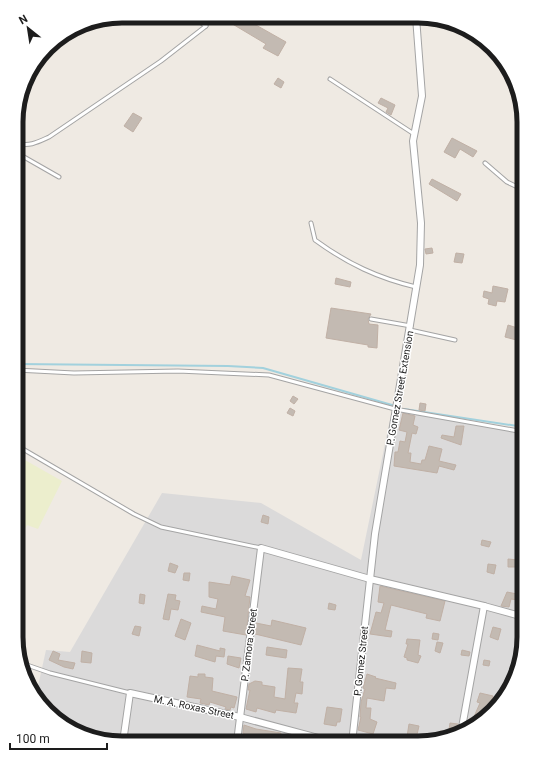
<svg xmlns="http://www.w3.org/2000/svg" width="540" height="759" font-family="Roboto,sans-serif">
<rect width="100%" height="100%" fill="#efeae3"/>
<polygon fill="#dbdada" points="392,410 524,430 524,644 506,696 465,732 418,743 108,742 58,721 36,695 46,650 70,652 162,493 261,503 361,560"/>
<polygon fill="#eceecd" points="16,455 62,481 38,529 27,525 16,544"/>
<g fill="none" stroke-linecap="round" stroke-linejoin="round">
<g stroke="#a2d1dd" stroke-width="2">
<polyline points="16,364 228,366 263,368 392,405"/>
<polyline points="404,409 524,427"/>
</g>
</g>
<g fill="#c3bab2" stroke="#c0b0a5">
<polygon points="219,16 240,16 286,42 278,56 263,48 266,44"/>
<polygon points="278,78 284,82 281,88 274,84"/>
<polygon points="381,98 395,105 391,115 386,112 388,108 378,103"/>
<polygon points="133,113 142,118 133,132 124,126"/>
<polygon points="452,138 477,151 473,157 460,149 455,158 444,152"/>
<polygon points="432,179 461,194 457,201 429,184"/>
<polygon points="432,248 433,253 426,254 425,249"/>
<polygon points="456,253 464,254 462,263 454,262"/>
<polygon points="336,278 351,282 350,287 335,284"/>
<polygon points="493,286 508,289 505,302 497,301 496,306 488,304 489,299 483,297 484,291 492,293"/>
<polygon points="331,308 371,314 368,319 369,324 378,325 377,348 368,347 368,345 326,338"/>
<polygon points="508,325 524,330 524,342 505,337"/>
<polygon points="293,396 298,399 294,404 290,401"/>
<polygon points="420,403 426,404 425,411 419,410"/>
<polygon points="290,408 295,411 293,416 287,413"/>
<polygon points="403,413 415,416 413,425 418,427 416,434 412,433 408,453 411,453 410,462 421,464 422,460 425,460 429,446 442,449 439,461 456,465 454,470 439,466 437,473 394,466 395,452 398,452 400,441 405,442 407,432 399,430"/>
<polygon points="456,426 464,426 461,445 441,438 442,435 454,437"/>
<polygon points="263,515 269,517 268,524 261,522"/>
<polygon points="482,540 491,542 489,547 481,545"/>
<polygon points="508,559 518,560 517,567 508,567"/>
<polygon points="170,563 178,566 175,573 168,571"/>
<polygon points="488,564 496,565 494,574 487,572"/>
<polygon points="184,573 190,573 189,581 183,580"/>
<polygon points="232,576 250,580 245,596 250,597 246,635 223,631 225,617 201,612 202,606 216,609 218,599 209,597 209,582 230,585"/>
<polygon points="380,586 445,601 440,621 426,618 427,614 391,605 385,630 392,631 391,637 370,634 376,612 381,613 384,603 378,602"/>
<polygon points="519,590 524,591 524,601 511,599 509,607 501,606 507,592 517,594"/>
<polygon points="140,594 145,595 144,604 139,603"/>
<polygon points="168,594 176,595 175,600 180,601 178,610 171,609 169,620 163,619"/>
<polygon points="329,603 336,605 335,610 328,609"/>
<polygon points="181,619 191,623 185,640 175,636"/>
<polygon points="272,620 306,628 301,645 255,634 256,623 271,626"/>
<polygon points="135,626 141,627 139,636 132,634"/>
<polygon points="493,627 501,629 498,640 490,637"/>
<polygon points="433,633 439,634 438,640 432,639"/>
<polygon points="407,639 420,640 418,655 421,656 418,663 407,660 407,658 404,657 408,644 406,644"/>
<polygon points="437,642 443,643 440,653 435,651"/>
<polygon points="197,645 220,651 220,648 225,649 224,657 216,656 215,662 195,656"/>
<polygon points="267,647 287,650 286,658 266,655"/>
<polygon points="462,650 470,652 469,656 461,655"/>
<polygon points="53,651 60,654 58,660 75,663 73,669 64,667 49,660"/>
<polygon points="82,651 92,653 91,663 81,662"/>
<polygon points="228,656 241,658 239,668 227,664"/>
<polygon points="484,660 490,661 489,666 483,665"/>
<polygon points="288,668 302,669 300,682 303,682 302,694 296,693 294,703 298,703 296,713 276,710 275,713 257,708 256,712 246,709 250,690 248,690 249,684 255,681 262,682 262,685 275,687 274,697 285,699"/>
<polygon points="198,674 205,674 205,677 213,678 212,691 237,697 234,708 231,707 230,710 225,709 226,707 210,702 209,705 200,703 201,699 187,697 190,676 198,677"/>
<polygon points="367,674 376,677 375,678 396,683 395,689 386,688 384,701 367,698 366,708 371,708 370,719 377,722 373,734 358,730 361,717 360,717 361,702 365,689 363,688"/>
<polygon points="480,693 493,696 489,711 467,730 470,718 473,719 480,703 477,702"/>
<polygon points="327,707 342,709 340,722 337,722 336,726 324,724"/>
<polygon points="450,723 458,724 457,734 439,738 440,731 447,732 449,730"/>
<polygon points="409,724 419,726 415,743 406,743"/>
<polygon points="244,725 256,729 281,733 280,743 262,739 261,743 243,742 245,734 243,733"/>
</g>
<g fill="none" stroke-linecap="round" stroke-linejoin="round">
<g stroke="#a4a4a4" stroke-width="5">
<g id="lane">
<polyline points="190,16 206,26"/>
<polyline points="330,79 414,134"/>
<path d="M17 143C29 147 38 142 49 137L161 61 206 26 204 16"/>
<polyline points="17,153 59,177"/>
<polyline points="485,163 507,182 524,190"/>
<path d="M311 223 315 240C348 264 378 278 416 287"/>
<polyline points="371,319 411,326"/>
<polyline points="410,330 455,340"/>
<polyline points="16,370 74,373 178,371 269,375 395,409 524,432"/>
<polyline points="16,445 134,514 161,527 261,548"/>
<polyline points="23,666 27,665 50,673 130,693"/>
</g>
</g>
<g stroke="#a4a4a4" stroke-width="8">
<g id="street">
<polyline points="461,733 484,606"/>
<polyline points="123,742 130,693 240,717 337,743"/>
<polyline points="237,742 261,548 370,579 484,606 524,617"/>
<polyline points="352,743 375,534 420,265 421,223 413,141 422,96 416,17"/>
</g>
</g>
<use href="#lane" stroke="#fff" stroke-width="3"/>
<use href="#street" stroke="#fff" stroke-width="6"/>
</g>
<g text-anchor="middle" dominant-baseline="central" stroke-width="3" stroke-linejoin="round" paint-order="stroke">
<g font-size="10" fill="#1d1d1d" stroke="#fff">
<text transform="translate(400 388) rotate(-80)">P. Gomez Street Extension</text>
<text transform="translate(249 645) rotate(-83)">P. Zamora Street</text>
<text transform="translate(361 661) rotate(-84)">P. Gomez Street</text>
<text transform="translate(194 707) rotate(12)">M. A. Roxas Street</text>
</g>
</g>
<path d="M0 0H540V759H0ZM122 23H418A99 99 0 0 1 517 122V637A99 99 0 0 1 418 736H122A99 99 0 0 1 23 637V122A99 99 0 0 1 122 23Z" fill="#fff" fill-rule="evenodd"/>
<path fill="none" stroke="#1d1d1d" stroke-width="5" d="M122 23H418A99 99 0 0 1 517 122V637A99 99 0 0 1 418 736H122A99 99 0 0 1 23 637V122A99 99 0 0 1 122 23Z"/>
<g transform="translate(28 28) rotate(330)" stroke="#ffffff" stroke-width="3" paint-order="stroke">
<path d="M0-3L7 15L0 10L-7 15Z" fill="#1d1d1d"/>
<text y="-6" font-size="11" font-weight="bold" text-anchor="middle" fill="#1d1d1d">N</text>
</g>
<path d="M10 743v6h97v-6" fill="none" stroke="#1d1d1d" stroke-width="2"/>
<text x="16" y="743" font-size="12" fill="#1d1d1d" stroke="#ffffff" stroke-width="3" paint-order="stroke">100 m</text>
</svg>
